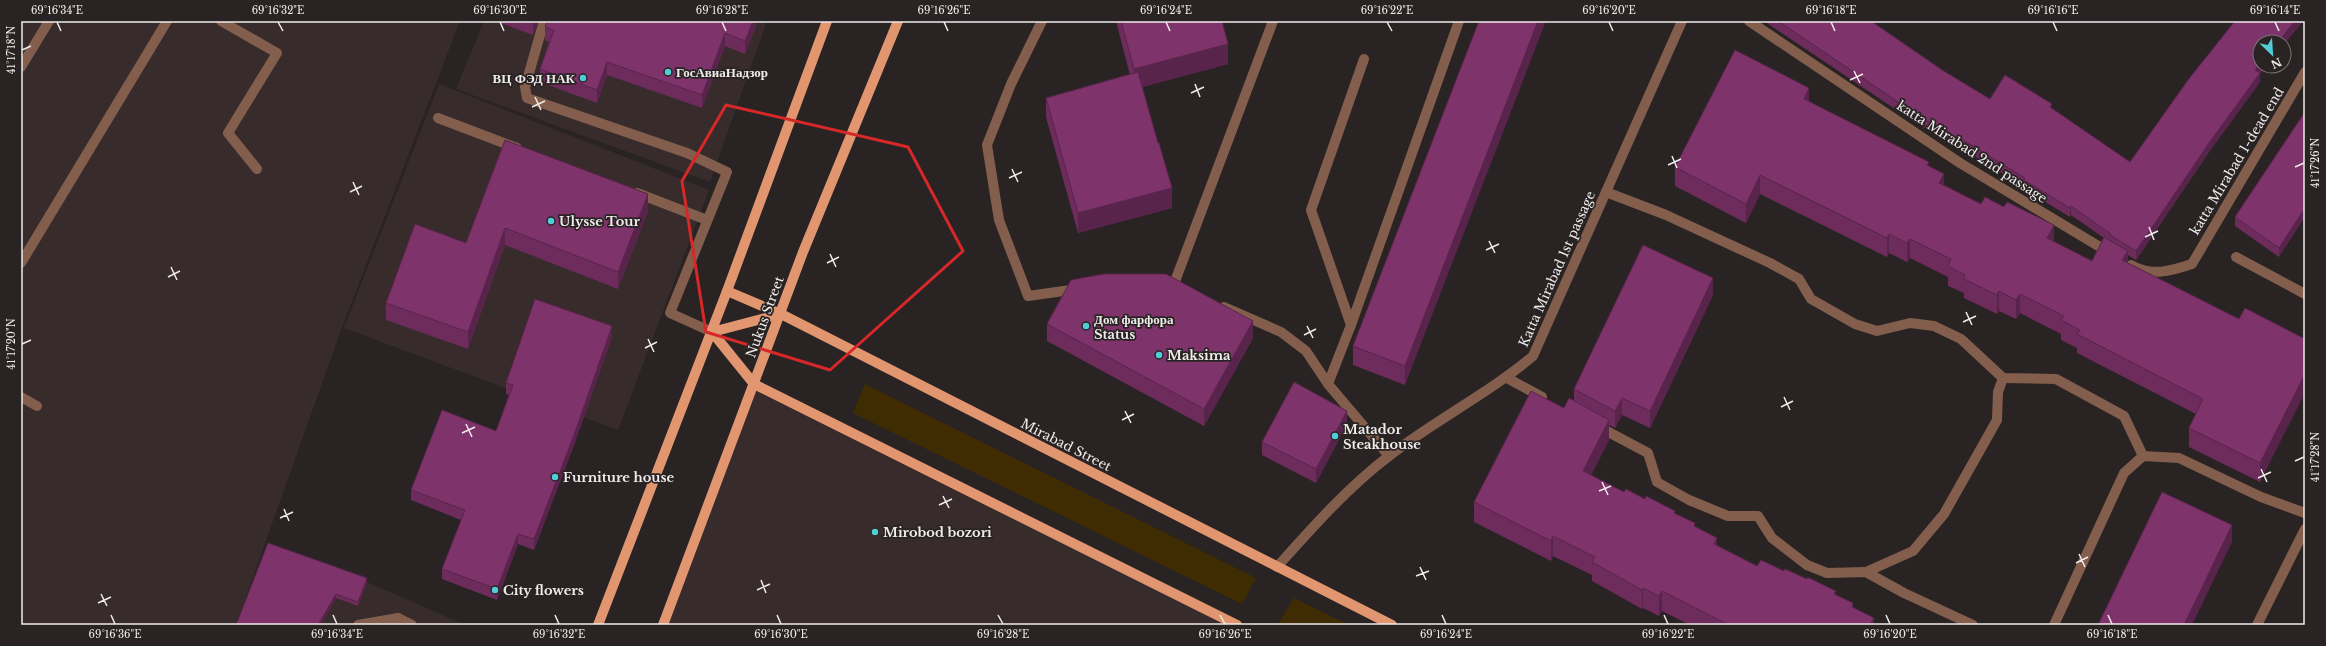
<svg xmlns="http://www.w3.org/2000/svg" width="2326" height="646" font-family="'Libre Baskerville',serif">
<rect width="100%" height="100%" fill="#292324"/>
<g fill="#382b2c">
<polygon points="21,21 460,21 341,330 236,625 21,625"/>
<polygon points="484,21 767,21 710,182 456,89"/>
<polygon points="439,84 709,190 618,430 344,328"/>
<polygon points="754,384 1237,625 663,625"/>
<polygon points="309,563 367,582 465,625 238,625"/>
</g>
<g fill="#402c02">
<polygon points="865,384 1256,578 1242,604 853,413"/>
<polygon points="1294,598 1349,625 1278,624"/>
</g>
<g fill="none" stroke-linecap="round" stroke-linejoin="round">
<g stroke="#835e4c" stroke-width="10">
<polyline points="221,21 277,53 228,133 257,169"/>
<polyline points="544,21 525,87 527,98 687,153 727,172 670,313 712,332"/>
<polyline points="1042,21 1011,84 987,145 999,220 1028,296 1078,289"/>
<polyline points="21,67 49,21"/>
<polyline points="438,118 517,148"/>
<polyline points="1606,192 1666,215 1770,263 1799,279 1811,299 1855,324 1877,331 1910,323 1934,326 1961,339 2003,378 2056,379 2124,416 2143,456"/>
<polyline points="637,193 707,220"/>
<polyline points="21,263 167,21"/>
<polyline points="1180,287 1174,284 1273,21"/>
<polyline points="1224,307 1281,332 1306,351 1328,384 1389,456"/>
<polyline points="1351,325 1459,21"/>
<polyline points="1507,378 1542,397"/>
<polyline points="1328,384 1351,325 1311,210 1364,59"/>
<polyline points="21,397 37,406"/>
<polyline points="1599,427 1648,453 1657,482 1689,500 1728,516 1758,516 1772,538 1807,565 1827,573 1866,572 1904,593 1973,625"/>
<polyline points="1866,572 1913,551 1944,514 1997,420 1998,392 2003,378"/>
<polyline points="398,618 412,625"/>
<polyline points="358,625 398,618 396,625"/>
<polyline points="2054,625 2124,473 2143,456 2179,458 2261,497 2305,513"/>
</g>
<g stroke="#835e4c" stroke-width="10">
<polyline points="1749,21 1960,163 2110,253"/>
<polyline points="2236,257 2305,294"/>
<path d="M2131 265C2151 277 2171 271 2192 264L2305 72"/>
<path d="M1277 567C1312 528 1347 488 1389 456 1435 420 1488 394 1533 356L1682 21"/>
<polyline points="2257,625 2305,529"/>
</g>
<g stroke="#e2966f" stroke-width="10">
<polyline points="727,291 781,314 1392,625"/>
<polyline points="712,332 754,384 1237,625"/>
<polyline points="712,332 781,314"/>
<polyline points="598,625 727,291 827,21"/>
<polyline points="663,625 803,252 898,21"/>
</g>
</g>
<g fill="#6d2c5c">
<polygon points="495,21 538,21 533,35"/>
<polygon points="756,21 756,26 745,54 725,46 702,108 607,75 597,103 540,82 540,69 549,42 545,40 545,27"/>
<polygon points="1116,21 1222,21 1228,64 1142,87 1172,208 1078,233 1046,117 1046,98 1130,75"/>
<polygon points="1479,21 1405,385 1353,365 1353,346"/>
<polygon points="1764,21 1871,21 1942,70 1990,99 2052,109 2130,162 2235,21 2303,21 2260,74 2260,82 2209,152 2136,260 2128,255 2128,263 2239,319 2305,339 2260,482 2189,447 2189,428 2196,414 2077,353 2077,348 2061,340 2061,334 2020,313 2016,319 1999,311 1997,314 1964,298 1964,293 1948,286 1948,277 1910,258 1907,262 1889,253 1887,257 1760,194 1746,223 1675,186 1675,167 1809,101 1929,166 1944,185 2092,261 2104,238 2071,215 2070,217 2024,189 2024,187 1960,147 1958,149 1904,115"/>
<polygon points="2305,112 2279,257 2235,226 2235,217"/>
<polygon points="505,140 648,211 618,289 505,245 468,349 386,320 386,303 466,243"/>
<polygon points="1713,295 1650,428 1622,415 1615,428 1609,425 1609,440 1591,475 1624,492 1675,514 1695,527 1717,546 1757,566 1784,571 1836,594 1876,625 1690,625 1662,611 1659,616 1643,608 1642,609 1592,581 1592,575 1553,556 1551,561 1474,522 1474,502 1564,408 1574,401 1574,389"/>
<polygon points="1047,324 1253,338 1204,426 1047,341"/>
<polygon points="612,337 574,445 534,550 518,544 497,600 442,579 442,569 461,520 411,500 411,490 496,431 509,395 506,394 506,383"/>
<polygon points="1347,424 1316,483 1262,455 1262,442"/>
<polygon points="367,582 358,606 336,598 236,625"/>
</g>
<g fill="#59244b">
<polygon points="534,21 538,21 533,35 533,22"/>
<polygon points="753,21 756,21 756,26 745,54 745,41"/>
<polygon points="1538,21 1546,21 1405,385 1405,366"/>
<polygon points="2295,21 2303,21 2284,44 2284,42 2278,42"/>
<polygon points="725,33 725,46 702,108 702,95"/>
<polygon points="1228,44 1228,64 1134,89 1134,69"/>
<polygon points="607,62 607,75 597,103 597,90"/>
<polygon points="2260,64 2260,66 2266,66 2260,74 2260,82 2209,152 2136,260 2136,251 2209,143 2255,70"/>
<polygon points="1809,88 1809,107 1804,99"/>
<polygon points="1960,138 1960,147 1958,149 1958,140"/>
<polygon points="1944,174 1944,193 1939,183"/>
<polygon points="1760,175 1760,194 1746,223 1746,204"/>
<polygon points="1172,188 1172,208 1078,233 1078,213"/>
<polygon points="648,194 648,211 618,289 618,272"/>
<polygon points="2071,206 2071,215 2070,217 2070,208"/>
<polygon points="2305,208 2305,217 2279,257 2279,248"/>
<polygon points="2054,225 2054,244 2047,238"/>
<polygon points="505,228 505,245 468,349 468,332"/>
<polygon points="1889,234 1889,253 1887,257 1887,238"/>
<polygon points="1910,239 1910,258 1907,262 1907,243"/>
<polygon points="2128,251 2128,270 2122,260"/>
<polygon points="1713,278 1713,295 1650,428 1650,411"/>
<polygon points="1999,291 1999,311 1997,314 1997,295"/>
<polygon points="2020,294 2020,313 2016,319 2016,300"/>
<polygon points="1253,321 1253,338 1204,426 1204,409"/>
<polygon points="612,326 612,337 574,445 534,550 534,539"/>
<polygon points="2305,374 2305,393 2260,482 2260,463"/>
<polygon points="1622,398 1622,415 1615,428 1615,411"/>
<polygon points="1347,411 1347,424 1316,483 1316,469"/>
<polygon points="1609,420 1609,440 1583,491 1583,471"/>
<polygon points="2232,525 2232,542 2192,625 2184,625"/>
<polygon points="518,534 518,544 497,600 497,589"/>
<polygon points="1553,536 1553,556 1551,561 1551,541"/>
<polygon points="1717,538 1717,557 1714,544"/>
<polygon points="367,578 367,582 358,606 358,602"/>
<polygon points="1643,588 1643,608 1642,609 1642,590"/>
<polygon points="1662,591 1662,611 1659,616 1659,596"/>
<polygon points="336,594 336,598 321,625 318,625"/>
<polygon points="1874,618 1874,625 1871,623"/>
</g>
<g fill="#7f336b" stroke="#59244b">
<polygon points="547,21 753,21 745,41 725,33 702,95 607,62 597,90 540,69 554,30 545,27"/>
<polygon points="1121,21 1222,21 1228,44 1134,69"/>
<polygon points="1479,21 1538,21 1405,366 1353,346"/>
<polygon points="1778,21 1871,21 1942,70 1990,99 2005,75 2052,104 2050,107 2130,162 2188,80 2235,21 2295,21 2278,42 2260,42 2260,64 2255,70 2260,73 2209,143 2136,251 2110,235 2111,234 2071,206 2070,208 2024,180 2025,178 1960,138 1958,140 1904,106"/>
<polygon points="1735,50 1809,88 1804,99 1929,162 1927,165 1944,174 1939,183 1981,204 1985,197 2004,207 2007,202 2054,225 2047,238 2092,261 2104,237 2128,251 2122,260 2239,319 2245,308 2305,339 2305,374 2260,463 2189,428 2203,399 2077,334 2080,330 2061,320 2064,316 2020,294 2016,300 1999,291 1997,295 1964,279 1965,275 1948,266 1951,259 1910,239 1907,243 1889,234 1887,238 1760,175 1746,204 1675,167"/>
<polygon points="1138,72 1158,143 1159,143 1172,188 1078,213 1046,98"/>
<polygon points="2305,112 2305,208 2279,248 2235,217"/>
<polygon points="505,140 648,194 618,272 505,228 468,332 386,303 415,224 466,243"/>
<polygon points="1643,245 1713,278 1650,411 1622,398 1615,411 1574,389"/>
<polygon points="1104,274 1166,274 1253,321 1204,409 1047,324 1071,280"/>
<polygon points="535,299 612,326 574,435 534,539 518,534 497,589 442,569 465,510 411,490 442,410 496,431 513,385 506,383"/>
<polygon points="1294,382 1347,411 1316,469 1262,442"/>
<polygon points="1531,391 1564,408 1569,398 1609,420 1583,471 1624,492 1626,489 1645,499 1646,496 1675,511 1674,513 1695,523 1694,526 1717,538 1714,544 1757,566 1761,560 1784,571 1785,569 1807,579 1807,577 1836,591 1834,594 1853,603 1852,607 1874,618 1871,623 1876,625 1729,625 1662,591 1659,596 1643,588 1642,590 1592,562 1595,557 1553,536 1551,541 1474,502"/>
<polygon points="2162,492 2232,525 2184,625 2098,625"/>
<polygon points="268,543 367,578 358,602 336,594 318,625 236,625"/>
</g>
<path fill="none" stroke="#d62828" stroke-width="3" stroke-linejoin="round" d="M726 105 908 147 963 251 830 370 706 332 682 181Z"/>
<path fill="none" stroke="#f0ebeb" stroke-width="1.5" d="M57 22 61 31M278 22 283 31M500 22 504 31M722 22 726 31M944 22 948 31M1166 22 1170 31M1387 22 1392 31M1609 22 1613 31M1831 22 1835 31M2053 22 2057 31M2275 22 2279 31M22 50 31 46M1854 71 1860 83M1850 80 1863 74M1195 84 1200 97M1191 93 1204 87M535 97 541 110M532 107 545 101M1672 156 1677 168M1668 165 1681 159M2295 167 2304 163M1012 169 1018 182M1009 178 1022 172M353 182 359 195M350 192 362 186M2149 227 2154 240M2145 237 2158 231M1489 241 1495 253M1486 250 1499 244M830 254 836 267M827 263 839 257M171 267 177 280M168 277 180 271M1966 312 1972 325M1963 322 1976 316M1307 326 1313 338M1304 335 1316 329M648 339 654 352M22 344 31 340M645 348 657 342M1784 397 1790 410M1781 407 1793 401M1125 411 1131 423M1122 420 1134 414M466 424 472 437M462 433 475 427M2295 461 2304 457M2261 469 2267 482M2258 478 2271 472M1602 482 1608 495M1599 491 1611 486M943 496 949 508M939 505 952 499M284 509 289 521M280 518 293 512M2079 554 2085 567M2076 563 2088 557M1420 567 1426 580M1416 576 1429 571M761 580 766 593M757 590 770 584M101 594 107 606M98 603 111 597M111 615 115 624M333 615 337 624M555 615 559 624M777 615 781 624M998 615 1003 624M1220 615 1225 624M1442 615 1446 624M1664 615 1668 624M1886 615 1890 624M2108 615 2112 624"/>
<g fill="#52ccd5" stroke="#292324" stroke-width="1.5">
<circle cx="668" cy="72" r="4"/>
<circle cx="583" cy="78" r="4"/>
<circle cx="551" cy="221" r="4"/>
<circle cx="1086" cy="326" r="4"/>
<circle cx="1159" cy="355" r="4"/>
<circle cx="1335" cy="436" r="4"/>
<circle cx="555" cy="477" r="4"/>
<circle cx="875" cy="532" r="4"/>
<circle cx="495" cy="590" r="4"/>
</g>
<g text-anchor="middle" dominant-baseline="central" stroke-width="3.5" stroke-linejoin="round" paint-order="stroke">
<g font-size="13" font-weight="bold" fill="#f0ebeb" stroke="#292324" text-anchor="start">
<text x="676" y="72">ГосАвиаНадзор</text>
<text x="575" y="78" text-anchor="end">ВЦ ФЭД НАК</text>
<text x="559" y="221">Ulysse Tour</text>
<text x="1094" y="319">Дом фарфора<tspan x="1094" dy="15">Status</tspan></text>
<text x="1167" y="355">Maksima</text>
<text x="1343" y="429">Matador<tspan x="1343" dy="15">Steakhouse</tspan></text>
<text x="563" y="477">Furniture house</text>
<text x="883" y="532">Mirobod bozori</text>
<text x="503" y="590">City flowers</text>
</g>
<g font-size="13" fill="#f0ebeb" stroke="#292324">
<text transform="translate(1972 152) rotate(33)">katta Mirabad 2nd passage</text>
<text transform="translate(2237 161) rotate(-59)">katta Mirabad 1-dead end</text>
<text transform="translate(1557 269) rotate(-66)">Katta Mirabad 1st passage</text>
<text transform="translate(765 317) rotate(-70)">Nukus Street</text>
<text transform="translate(1066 445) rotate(27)">Mirabad Street</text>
</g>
</g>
<rect width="2326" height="646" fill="none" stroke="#292324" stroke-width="44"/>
<g transform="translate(2272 54) rotate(155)"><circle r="19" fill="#292324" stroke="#797374"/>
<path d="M0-3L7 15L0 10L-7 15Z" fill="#52ccd5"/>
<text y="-6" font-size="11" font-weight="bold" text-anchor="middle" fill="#f0ebeb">N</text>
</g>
<rect x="22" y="22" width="2282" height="602" fill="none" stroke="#f0ebeb" stroke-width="1.5"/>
<g font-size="10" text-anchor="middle" fill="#f0ebeb">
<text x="57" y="14">69°16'34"E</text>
<text x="278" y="14">69°16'32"E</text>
<text x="500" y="14">69°16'30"E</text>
<text x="722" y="14">69°16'28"E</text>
<text x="944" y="14">69°16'26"E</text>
<text x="1166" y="14">69°16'24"E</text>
<text x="1387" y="14">69°16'22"E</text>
<text x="1609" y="14">69°16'20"E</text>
<text x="1831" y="14">69°16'18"E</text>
<text x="2053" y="14">69°16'16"E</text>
<text x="2275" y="14">69°16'14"E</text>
<text transform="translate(11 50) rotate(-90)" y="4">41°17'18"N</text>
<text transform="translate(2315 163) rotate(-90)" y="4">41°17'26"N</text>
<text transform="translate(11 344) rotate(-90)" y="4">41°17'20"N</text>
<text transform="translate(2315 457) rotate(-90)" y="4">41°17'28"N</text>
<text x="115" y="638">69°16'36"E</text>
<text x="337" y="638">69°16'34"E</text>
<text x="559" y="638">69°16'32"E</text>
<text x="781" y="638">69°16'30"E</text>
<text x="1003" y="638">69°16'28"E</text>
<text x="1225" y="638">69°16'26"E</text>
<text x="1446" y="638">69°16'24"E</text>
<text x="1668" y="638">69°16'22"E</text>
<text x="1890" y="638">69°16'20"E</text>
<text x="2112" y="638">69°16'18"E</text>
</g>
</svg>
